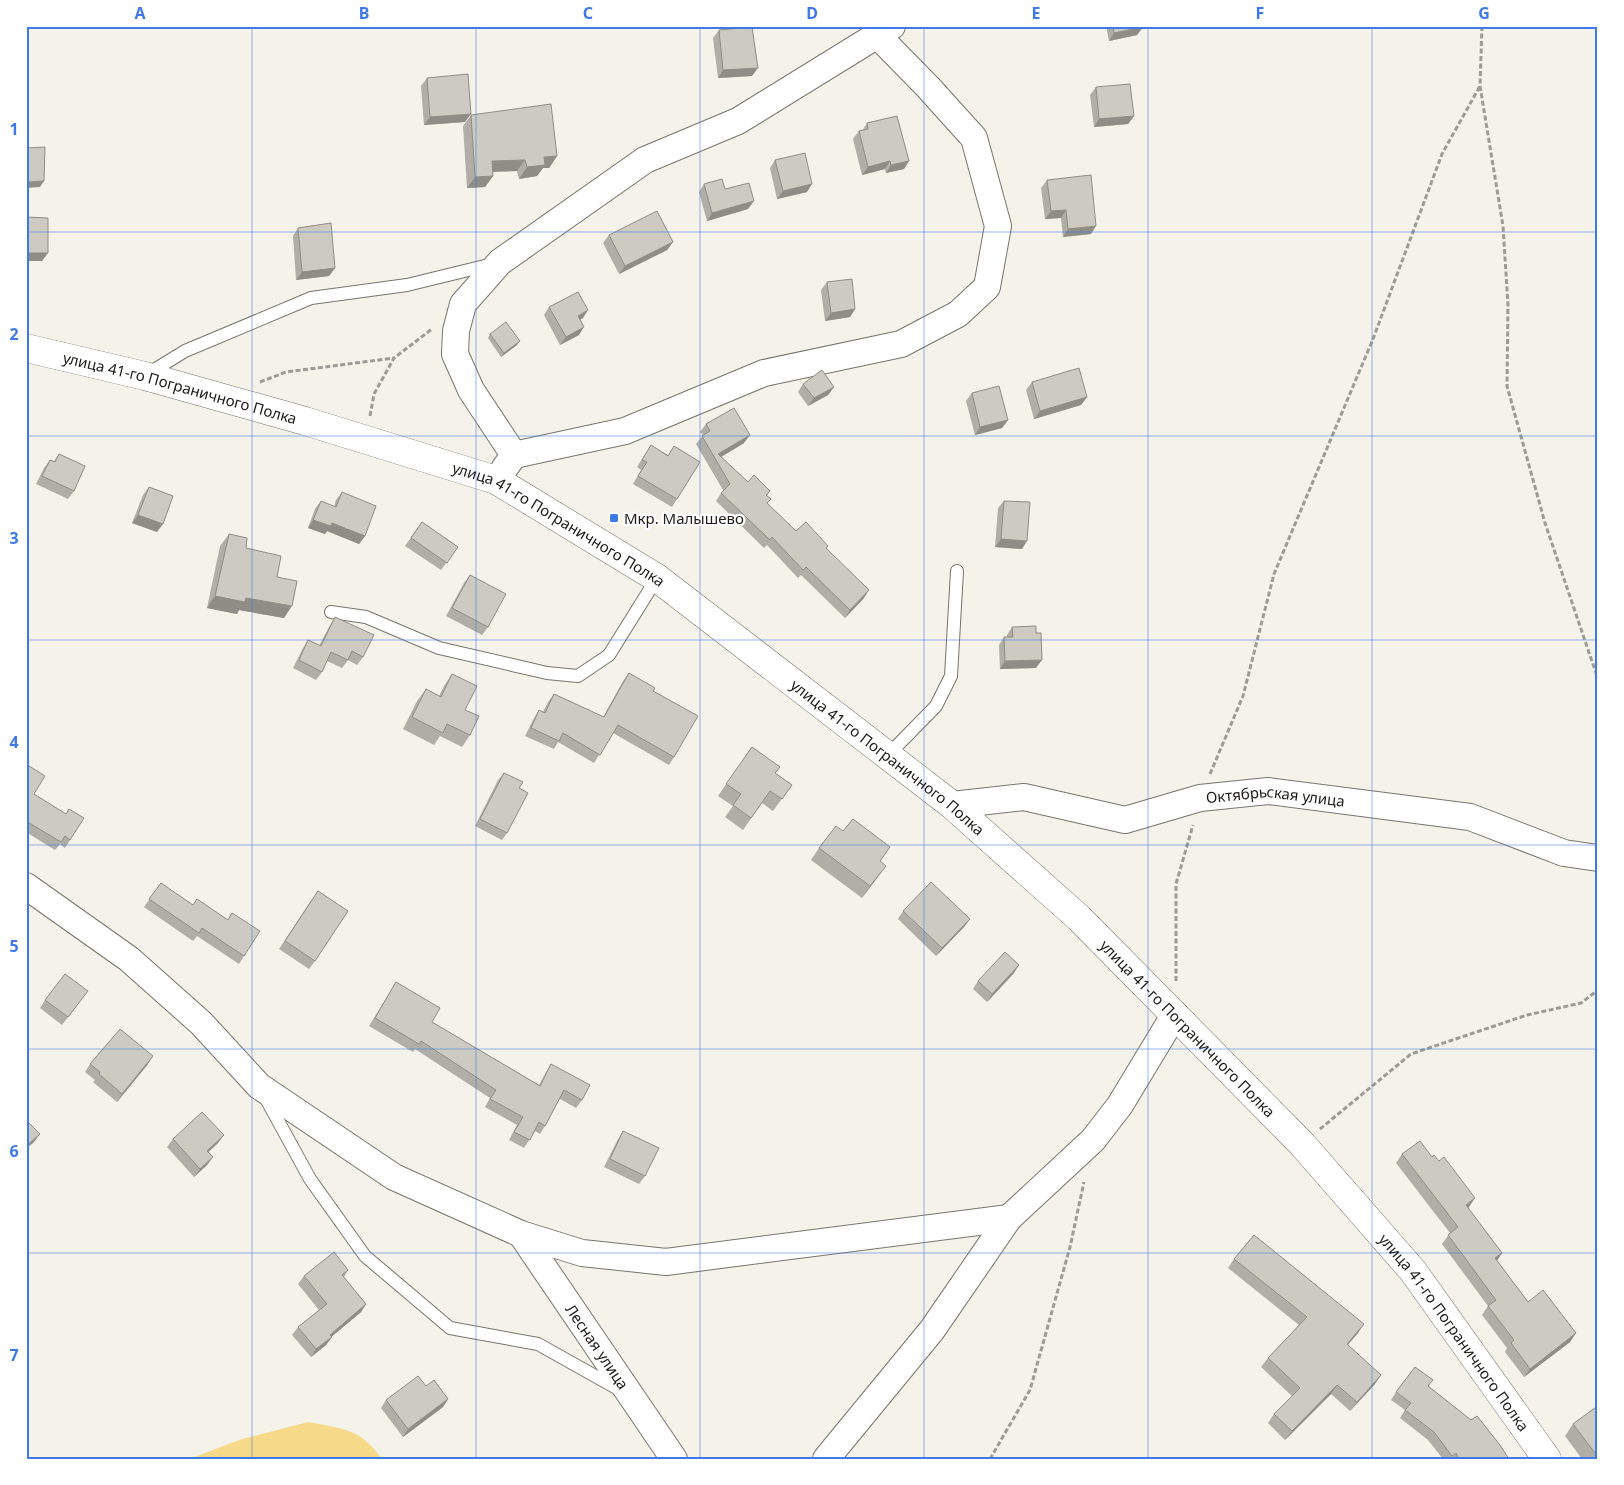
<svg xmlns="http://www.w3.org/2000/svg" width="1624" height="1485" font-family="'Noto Sans',sans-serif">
<rect width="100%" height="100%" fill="#f5f2e9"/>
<path fill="#f6d989" d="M308 1422C343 1429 360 1428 382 1459H189L242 1439Z"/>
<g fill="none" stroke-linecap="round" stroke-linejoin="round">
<g stroke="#78756d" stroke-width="14">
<g id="lane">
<polyline points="146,375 185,351 311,298 407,285 493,264"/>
<polyline points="331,612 366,617 439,648 547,673 578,676 609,655 657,578"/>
<polyline points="888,755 936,706 951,676 957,571"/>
<polyline points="265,1097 310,1179 365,1256 450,1328 538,1344 620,1390"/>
</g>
</g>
<g stroke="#78756d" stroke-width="28">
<g id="street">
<polyline points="514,455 625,431 764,373 901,344 958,314 987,287 998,226 974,138 928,87 877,35"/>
<polyline points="504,469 514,455 471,390 455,354 456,331 463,304 500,262 645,160 738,121 892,26"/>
<path id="s1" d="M952 805 1024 797 1125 820 1200 798 1268 791 1470 817 1564 853 1598 858"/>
<polyline points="26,886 129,959 201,1023 259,1086 394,1177 521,1234 582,1253 666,1262 1009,1218"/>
<path id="s2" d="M521 1234 674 1459"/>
<polyline points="826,1459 932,1330 1009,1218 1093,1140 1120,1105 1175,1014"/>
</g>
</g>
<g stroke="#78756d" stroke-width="29">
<g id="secondary">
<path id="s3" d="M26 348 145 376 305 421 496 480 657 578 952 805 1079 918 1302 1144 1413 1271 1547 1459"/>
</g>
</g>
<g stroke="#9d9b95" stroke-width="3" stroke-dasharray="5 2.5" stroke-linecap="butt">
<polyline points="1482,26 1480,86 1503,226 1508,305 1507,386 1545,523 1598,679"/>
<polyline points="260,382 286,372 394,358"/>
<polyline points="370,416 374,394 394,358 432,329"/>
<polyline points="1210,774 1243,696 1274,574 1373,339 1442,154 1480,86"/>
<polyline points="1176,981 1176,884 1193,825"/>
<polyline points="1320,1129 1411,1054 1527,1015 1581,1003 1598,990"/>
<polyline points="990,1459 1030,1390 1070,1247 1084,1182"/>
</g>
<use href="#lane" stroke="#fff" stroke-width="12"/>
<use href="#street" stroke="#fff" stroke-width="26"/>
<use href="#secondary" stroke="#fff" stroke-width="28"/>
</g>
<g fill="#b0aea6">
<polygon points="1106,26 1143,26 1143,27 1137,35 1109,41"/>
<polygon points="719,30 752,76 718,78 713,38"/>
<polygon points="427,78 465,122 424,125 421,86"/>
<polygon points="1096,87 1134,116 1128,124 1094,127 1090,95"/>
<polygon points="471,115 557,156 549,168 543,168 537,176 519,179 517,171 493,172 493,176 485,187 467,188 463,126"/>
<polygon points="867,123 904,169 886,173 885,169 862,175 853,139 859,131 862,131"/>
<polygon points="775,160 807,192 777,199 770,168"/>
<polygon points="1047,180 1091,234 1063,237 1061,218 1045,219 1041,188"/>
<polygon points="704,184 725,189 748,209 707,221 699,192"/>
<polygon points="298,228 335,268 329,276 296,280 293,236"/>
<polygon points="609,235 673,242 667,250 619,274 603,243"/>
<polygon points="827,282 855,309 850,317 825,321 821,290"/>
<polygon points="549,307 583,318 580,320 579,335 560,345 544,315"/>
<polygon points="490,334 517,345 501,357 488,338"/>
<polygon points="1032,382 1087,397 1081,405 1034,419 1026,390"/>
<polygon points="803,384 834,387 828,395 808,406 798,392"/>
<polygon points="972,393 1008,420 1002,428 975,435 966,401"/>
<polygon points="706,424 744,443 721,457 748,482 770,491 767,496 767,504 796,531 827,549 864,598 845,618 801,575 798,578 767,545 764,548 716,501 723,490 696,444 703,435 700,432"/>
<polygon points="651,445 668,455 674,446 677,499 672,507 633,484 641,470 637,467"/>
<polygon points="59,454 74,491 68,499 36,484 44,468 50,460 54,461"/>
<polygon points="149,487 157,532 132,523 143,495"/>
<polygon points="342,492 365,536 359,544 327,531 325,534 308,528 315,509 321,501 334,507 336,500"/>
<polygon points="1004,501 1022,549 995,547 998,508"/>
<polygon points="422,522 458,547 441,570 405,546"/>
<polygon points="229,534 246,548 277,577 284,618 239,610 237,614 207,608 220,546"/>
<polygon points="470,575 488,627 482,635 446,616 464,583"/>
<polygon points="335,617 363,657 357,665 348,660 342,668 327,661 322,672 316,680 293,668 303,648 308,640 319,646 330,625"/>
<polygon points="1012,627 1036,633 1036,668 1000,669 999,645 1004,637 1007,637 1007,635"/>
<polygon points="629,673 653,691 674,757 669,765 613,733 594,763 558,742 554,749 525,736 534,718 539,710 543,712 548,702 554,694 603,717 623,681"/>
<polygon points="452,674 465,710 470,735 462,747 440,736 434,745 403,729 417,701 426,689 439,696 444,686"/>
<polygon points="752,747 775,773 792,785 773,811 762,803 743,830 725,817 733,806 718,796"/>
<polygon points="26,764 34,794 70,840 65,848 60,844 55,850 26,832"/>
<polygon points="504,773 519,788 507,833 502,840 475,826 498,780"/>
<polygon points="819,848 880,861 886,866 862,898 811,860"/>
<polygon points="161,883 244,956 239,964 197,936 193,941 144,907"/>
<polygon points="312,899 315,961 309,969 279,949"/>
<polygon points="903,911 970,919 964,927 936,956 898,919"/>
<polygon points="1014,973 987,1002 973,989 978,981"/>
<polygon points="396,982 432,1022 539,1085 546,1072 551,1064 582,1100 576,1108 560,1099 545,1126 540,1134 535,1131 524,1148 509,1140 517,1125 485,1107 490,1098 415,1049 413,1052 369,1026"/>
<polygon points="82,999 62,1025 40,1008 45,1000"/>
<polygon points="90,1064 148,1064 117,1102 93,1082 95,1080 85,1072"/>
<polygon points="623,1131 645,1176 639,1184 604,1167 618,1139"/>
<polygon points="173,1139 218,1143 208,1152 213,1157 207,1165 194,1177 167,1147"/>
<polygon points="1402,1154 1469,1207 1468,1208 1502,1253 1497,1261 1528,1302 1576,1333 1570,1342 1524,1377 1505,1352 1507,1348 1482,1315 1488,1306 1442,1244 1450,1233 1396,1163"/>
<polygon points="1234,1259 1358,1333 1348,1345 1375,1384 1350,1411 1331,1394 1285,1440 1268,1423 1274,1414 1292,1396 1261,1367 1268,1358 1299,1325 1228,1268"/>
<polygon points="348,1270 344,1277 366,1304 361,1312 331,1337 332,1337 326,1345 311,1357 292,1335 298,1327 319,1310 298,1284 304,1276"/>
<polygon points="426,1386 448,1399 443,1407 403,1437 381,1408 386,1400"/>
<polygon points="1428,1386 1509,1459 1443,1459 1428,1440 1400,1418 1405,1410 1391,1400 1396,1392"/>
<polygon points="1598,1410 1598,1459 1582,1459 1565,1436 1573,1424"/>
</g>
<g fill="#908d87">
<polygon points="1143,27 1137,35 1109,41 1114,33"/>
<polygon points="758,68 752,76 718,78 723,70"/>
<polygon points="471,114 465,122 424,125 430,117"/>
<polygon points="1134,116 1128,124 1094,127 1099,119"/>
<polygon points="557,156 549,168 543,168 537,176 519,179 527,167 544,157"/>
<polygon points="525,160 517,171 484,172 492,161"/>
<polygon points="890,161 885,169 862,175 868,167"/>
<polygon points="909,161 904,169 886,173 891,165"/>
<polygon points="493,176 485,187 467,188 475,177"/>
<polygon points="44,181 40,187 26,188 26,182"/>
<polygon points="812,184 807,192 777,199 783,191"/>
<polygon points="754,201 748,209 707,221 712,213"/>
<polygon points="1066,210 1061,218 1045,219 1051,211"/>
<polygon points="1096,226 1091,234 1063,237 1068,229"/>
<polygon points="673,242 667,250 619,274 625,266"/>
<polygon points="26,253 48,253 42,261 26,261"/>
<polygon points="335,268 329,276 296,280 302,272"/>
<polygon points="855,309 850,317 825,321 831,313"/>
<polygon points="588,310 583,318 572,324 578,316"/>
<polygon points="584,327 579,335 560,345 566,337"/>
<polygon points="520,341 517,345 501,357 504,353"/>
<polygon points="834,387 828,395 808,406 814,398"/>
<polygon points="1087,397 1081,405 1034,419 1040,411"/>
<polygon points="1008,420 1002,428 975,435 980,427"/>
<polygon points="750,435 744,443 716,460 718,454"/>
<polygon points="138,515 163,524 157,532 132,523"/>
<polygon points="313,520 332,523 365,536 359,544 327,531 325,534 308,528"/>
<polygon points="1001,539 1027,541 1022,549 995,547"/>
<polygon points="869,590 864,598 845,618 850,610"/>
<polygon points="215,596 246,598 292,606 284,618 239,610 237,614 207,608"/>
<polygon points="1042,660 1036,668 1000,669 1005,661"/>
<polygon points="886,866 862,898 870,886"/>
<polygon points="970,919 964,927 936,956 942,948"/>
<polygon points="1019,965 1014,973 987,1002 992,994"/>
<polygon points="153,1056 148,1064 117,1102 122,1094"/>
<polygon points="40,1134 34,1142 26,1149 26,1146"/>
<polygon points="224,1135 218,1143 201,1159 207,1151"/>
<polygon points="213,1157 207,1165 194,1177 200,1169"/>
<polygon points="1475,1198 1469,1207 1459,1214 1466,1205"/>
<polygon points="1502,1253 1496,1262 1495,1258"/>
<polygon points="366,1304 361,1312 324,1343 330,1335"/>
<polygon points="1364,1324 1358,1333 1340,1353 1347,1344"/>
<polygon points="1576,1333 1570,1342 1524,1377 1530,1369"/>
<polygon points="332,1337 326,1345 311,1357 316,1349"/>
<polygon points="1381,1375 1375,1384 1350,1411 1357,1402"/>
<polygon points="1337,1385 1331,1394 1285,1440 1292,1431"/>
<polygon points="448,1399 443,1407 403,1437 408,1429"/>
</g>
<g fill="#cdcac1" stroke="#908d87">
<polygon points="1113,26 1143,26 1143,27 1114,33"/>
<polygon points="752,27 758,68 723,70 719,30"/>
<polygon points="468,74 471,114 430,117 427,78"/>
<polygon points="1130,84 1134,116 1099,119 1096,87"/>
<polygon points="551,104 557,156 544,157 545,165 527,167 525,160 492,161 493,176 475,177 471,115"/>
<polygon points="897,116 909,161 891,165 890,161 868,167 859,131 868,129 867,123"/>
<polygon points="45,147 44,181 26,182 26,148"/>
<polygon points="805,153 812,184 783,191 775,160"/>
<polygon points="1091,175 1096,226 1068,229 1066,210 1051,211 1047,180"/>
<polygon points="722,179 725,189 749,183 754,201 712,213 704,184"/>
<polygon points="657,211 673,242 625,266 609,235"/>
<polygon points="26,217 48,218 48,253 26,253"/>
<polygon points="331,223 335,268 302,272 298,228"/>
<polygon points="852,279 855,309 831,313 827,282"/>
<polygon points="578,292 588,310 578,316 584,327 566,337 549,307"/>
<polygon points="506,322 520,341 504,353 490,334"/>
<polygon points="1079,368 1087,397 1040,411 1032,382"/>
<polygon points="822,370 834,387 814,398 803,384"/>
<polygon points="999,386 1008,420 980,427 972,393"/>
<polygon points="734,408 750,435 718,454 748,482 754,475 770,491 766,495 771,499 767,503 796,531 806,522 828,546 826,548 869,590 850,610 806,567 803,570 772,537 770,540 721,493 730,484 702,436 710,431 706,424"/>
<polygon points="651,445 668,456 674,446 700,462 677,499 638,476 647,462 642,460"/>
<polygon points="59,454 85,466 74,491 42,476 50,460 55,462"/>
<polygon points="149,487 173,496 163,524 138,515"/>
<polygon points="342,492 376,506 365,536 332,523 331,526 313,520 321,501 336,507"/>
<polygon points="1004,501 1030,502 1027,541 1001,539"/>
<polygon points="422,522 458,547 447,563 411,538"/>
<polygon points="229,534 247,538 246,548 281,556 277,577 297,581 292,606 246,598 245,602 215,596"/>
<polygon points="470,575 506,594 488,627 452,608"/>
<polygon points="335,617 374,635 363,657 352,651 348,660 331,652 322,672 299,660 308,640 321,646"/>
<polygon points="1036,626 1036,633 1041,633 1042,660 1005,661 1004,637 1013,637 1012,627"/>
<polygon points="629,673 655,688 653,691 698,716 674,757 618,725 600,755 563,733 559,741 531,728 539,710 545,713 554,694 604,717"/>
<polygon points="452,674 477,686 465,710 479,716 470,735 447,724 443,733 412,717 426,689 441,697"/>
<polygon points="752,747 780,767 775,773 792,785 782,799 770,791 751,818 733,805 741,794 726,784"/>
<polygon points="26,764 45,776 34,794 66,814 69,809 84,818 70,840 65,836 61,842 26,821"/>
<polygon points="504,773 523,782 519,788 528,793 507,833 480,819"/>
<polygon points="853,819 890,847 880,861 886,866 870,886 819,848 836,826 843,831"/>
<polygon points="931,882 970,919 942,948 903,911"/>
<polygon points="161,883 193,905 197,899 228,920 232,913 260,931 244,956 202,928 199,933 149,899"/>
<polygon points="318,891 348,911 315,961 285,941"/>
<polygon points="1005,952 1019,965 992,994 978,981"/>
<polygon points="65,974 88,991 68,1017 45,1000"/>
<polygon points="396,982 440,1008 432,1022 540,1086 551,1064 590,1085 582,1100 564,1090 545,1126 539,1122 530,1140 514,1132 523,1117 490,1099 496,1090 421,1041 419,1044 375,1018"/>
<polygon points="120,1029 153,1056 122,1094 99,1074 100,1072 90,1064"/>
<polygon points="202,1112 224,1135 207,1151 213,1157 200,1169 173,1139"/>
<polygon points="26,1120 40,1134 26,1146"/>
<polygon points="623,1131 659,1148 645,1176 610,1159"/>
<polygon points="1420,1141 1432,1157 1434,1155 1439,1161 1444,1157 1475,1198 1466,1205 1502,1253 1495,1258 1528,1302 1543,1290 1576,1333 1530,1369 1511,1343 1514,1340 1488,1306 1496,1300 1448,1235 1458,1227 1402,1154"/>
<polygon points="1254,1235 1364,1324 1347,1344 1381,1375 1357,1402 1337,1385 1292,1431 1274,1414 1300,1388 1268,1358 1307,1317 1234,1259"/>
<polygon points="334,1252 348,1270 342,1275 366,1304 330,1335 332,1337 316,1349 298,1327 327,1304 304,1276"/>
<polygon points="1415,1367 1433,1380 1428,1386 1471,1420 1477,1416 1500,1445 1509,1459 1459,1459 1456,1453 1452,1456 1434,1432 1405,1410 1411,1403 1396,1392"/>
<polygon points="418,1376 426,1386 434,1380 448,1399 408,1429 386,1400"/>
<polygon points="1596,1407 1598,1410 1598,1457 1573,1424"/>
</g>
<path fill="none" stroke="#3f79e8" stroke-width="1" stroke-opacity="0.55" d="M252 26V1459M476 26V1459M700 26V1459M924 26V1459M1148 26V1459M1372 26V1459M26 232H1598M26 436H1598M26 640H1598M26 845H1598M26 1049H1598M26 1253H1598"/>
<rect fill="#3f79e8" stroke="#fff" stroke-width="2" x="609" y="513" width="10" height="10" rx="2.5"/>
<g text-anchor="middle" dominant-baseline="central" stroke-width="4.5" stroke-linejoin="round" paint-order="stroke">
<g font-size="15" fill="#1c1b18" stroke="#fff">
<text stroke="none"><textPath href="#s3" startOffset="159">улица 41-го Пограничного Полка</textPath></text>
<text stroke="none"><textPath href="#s3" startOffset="564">улица 41-го Пограничного Полка</textPath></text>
<text stroke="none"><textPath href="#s3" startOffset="969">улица 41-го Пограничного Полка</textPath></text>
<text stroke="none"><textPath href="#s1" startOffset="330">Октябрьская улица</textPath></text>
<text stroke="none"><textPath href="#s3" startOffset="1374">улица 41-го Пограничного Полка</textPath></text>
<text stroke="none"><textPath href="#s3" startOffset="1779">улица 41-го Пограничного Полка</textPath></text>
<text stroke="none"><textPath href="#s2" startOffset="136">Лесная улица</textPath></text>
</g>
<g font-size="15" fill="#1c1b18" stroke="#fff" text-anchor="start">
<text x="624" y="518">Мкр. Малышево</text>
</g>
</g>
<rect width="1624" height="1485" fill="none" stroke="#ffffff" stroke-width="55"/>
<rect x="28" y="28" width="1568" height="1430" fill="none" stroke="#3f79e8" stroke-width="2"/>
<g font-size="16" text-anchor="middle" font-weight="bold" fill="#3f79e8">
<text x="140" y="19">A</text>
<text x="364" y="19">B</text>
<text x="588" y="19">C</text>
<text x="812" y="19">D</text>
<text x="1036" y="19">E</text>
<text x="1260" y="19">F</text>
<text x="1484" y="19">G</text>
<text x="14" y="135">1</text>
<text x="14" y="340">2</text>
<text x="14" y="544">3</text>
<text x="14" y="748">4</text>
<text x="14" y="952">5</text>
<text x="14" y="1157">6</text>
<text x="14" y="1361">7</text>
</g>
</svg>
